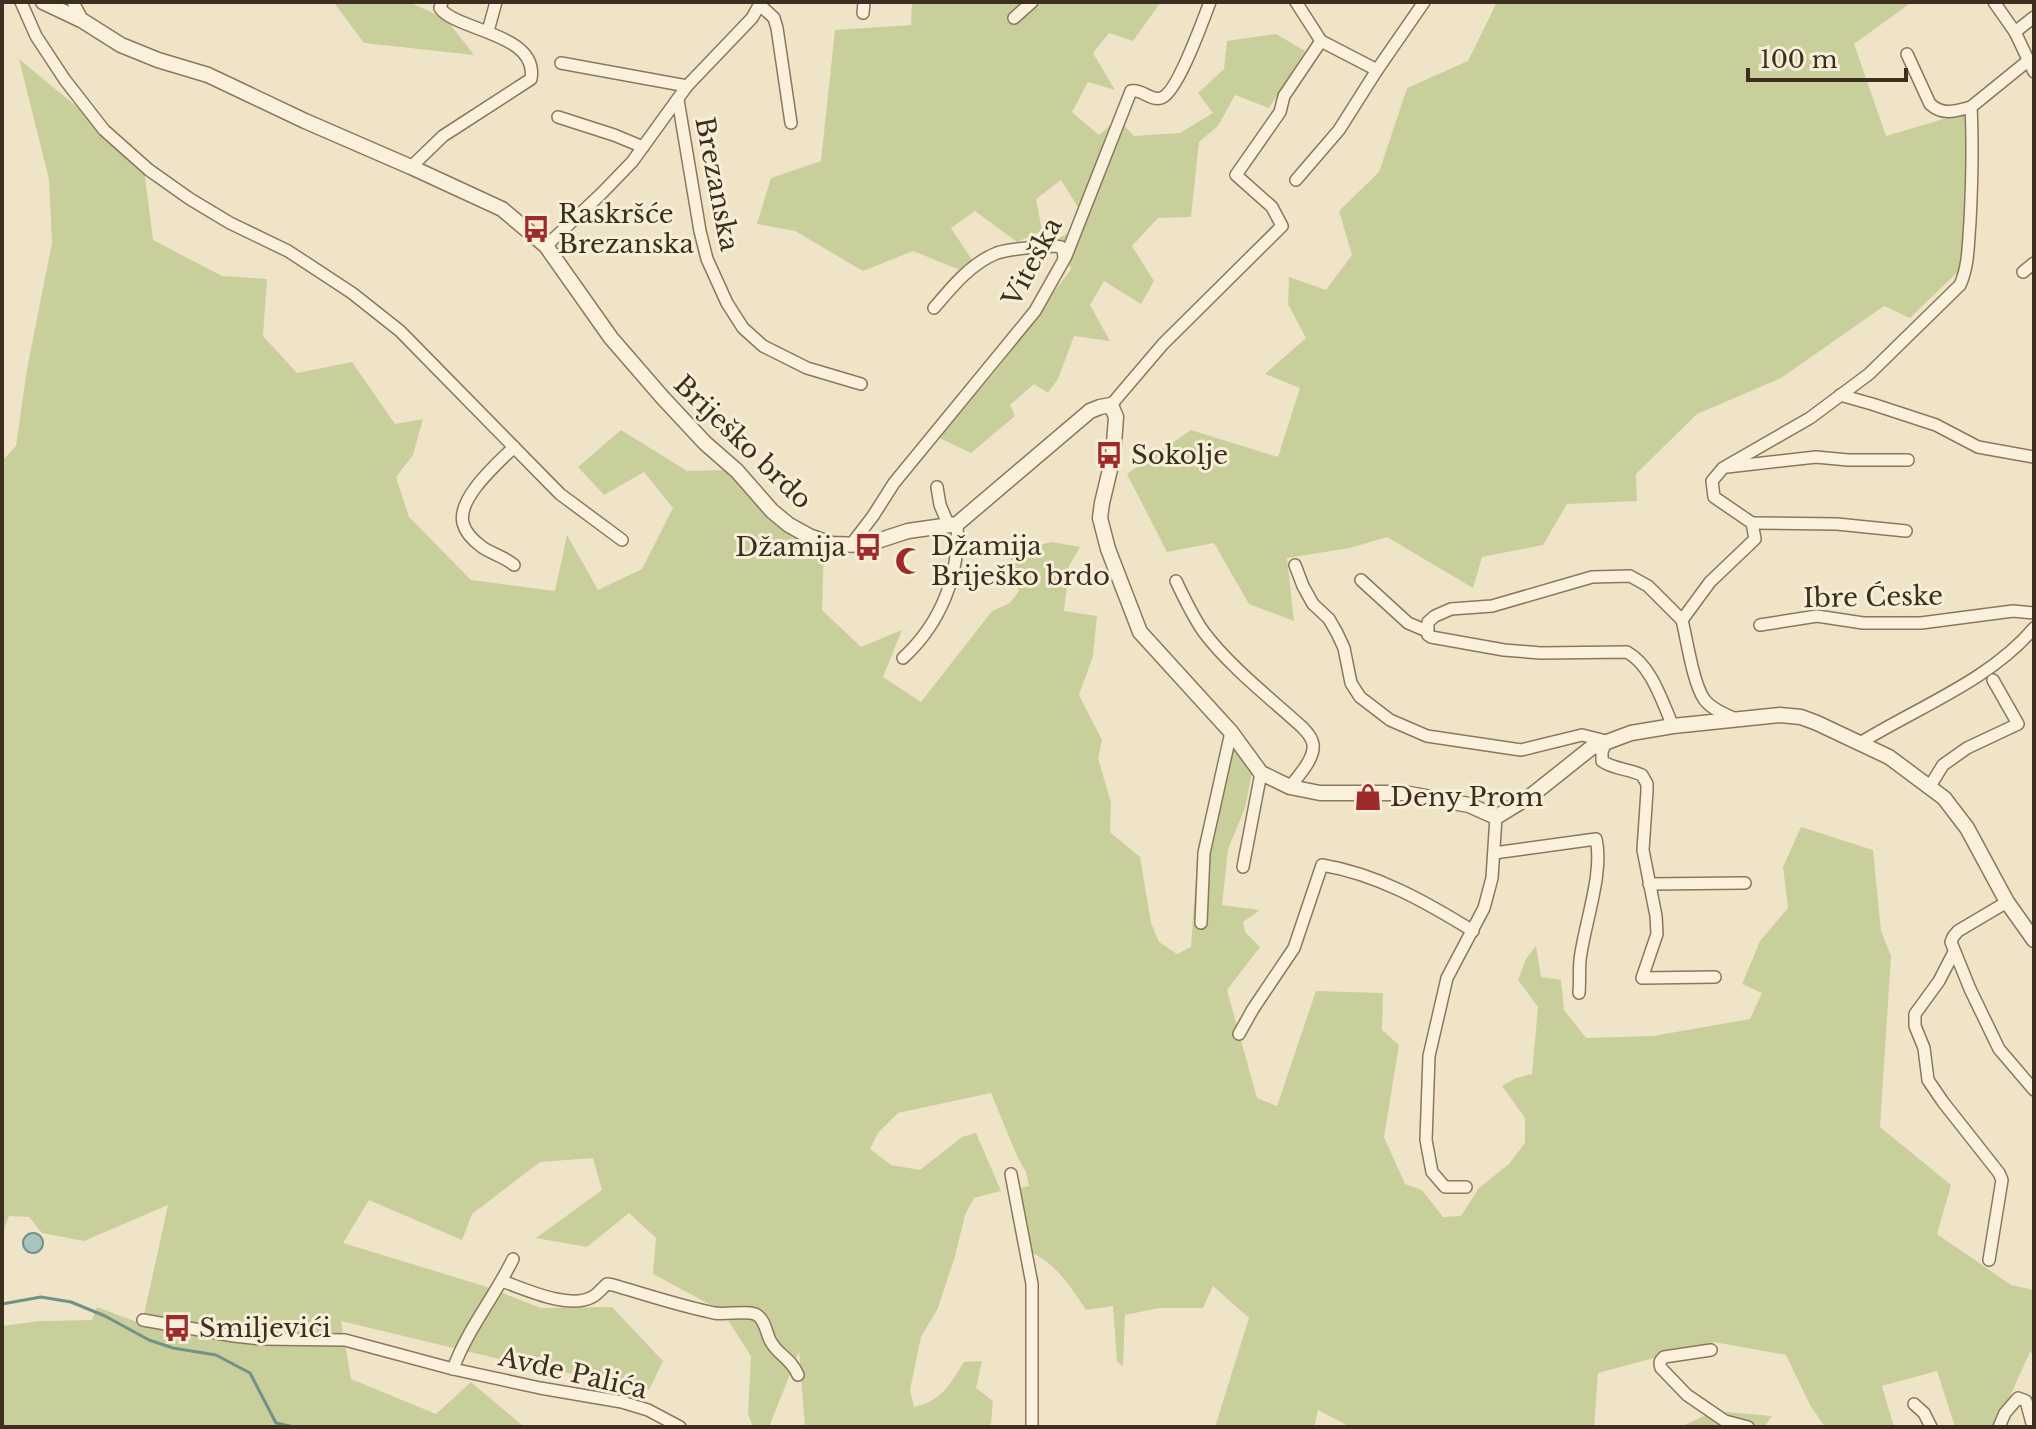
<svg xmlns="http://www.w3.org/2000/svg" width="2036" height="1429" font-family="'Libre Baskerville',serif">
<rect width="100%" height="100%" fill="#f0e4c8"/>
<g fill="#c9cf9b">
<polygon points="330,2 409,2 446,19 474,55 364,43 335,4"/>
<polygon points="912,2 1161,2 1133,41 1109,33 1093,53 1115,90 1088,82 1072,112 1099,135 1118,119 1134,136 1180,133 1213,113 1198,93 1224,69 1227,41 1276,34 1305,51 1269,108 1235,95 1218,126 1199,142 1191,217 1158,218 1132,246 1154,281 1141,304 1104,281 1090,305 1110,341 1074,336 1058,379 1048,393 1034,384 1010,405 1015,416 971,453 927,432 956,418 998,368 1071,269 1058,239 1080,226 1081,212 1061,180 1036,199 1042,231 1017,242 975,211 951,228 972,260 960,270 913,251 863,271 795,231 757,224 771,178 821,161 835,30 911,25"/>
<polygon points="1497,2 1912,2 1854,44 1886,136 1964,113 1969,174 1965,265 1910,318 1884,306 1781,378 1697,414 1636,474 1637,501 1567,504 1543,545 1482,557 1473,588 1387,537 1350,548 1287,558 1294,621 1249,604 1214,543 1167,552 1127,474 1191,430 1278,457 1300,388 1265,374 1306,338 1288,304 1289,277 1326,290 1352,255 1339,211 1379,172 1407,88 1468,61"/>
<path d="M19 59 105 130 144 169 153 240 222 276 267 279 263 336 297 373 352 362 395 424 423 419 413 455 396 477 409 517 471 580 555 591 567 535 598 590 642 569 673 508 644 472 604 495 578 467 621 430 687 471 736 470 824 548 822 610 861 647 902 630 883 677 921 702 992 611 1010 603 1019 591 1009 552 1052 542 1080 547 1069 566 1064 611 1097 616 1093 656 1079 695 1102 740 1098 758 1111 803 1110 832 1140 857 1151 923 1159 942 1177 954 1191 947 1198 845 1229 737 1253 768 1245 808 1228 849 1222 905 1260 910 1243 922 1245 932 1260 947 1227 990 1257 1098 1277 1106 1316 991 1383 993 1382 1030 1399 1045 1384 1137 1405 1184 1422 1190 1443 1217 1461 1216 1479 1188 1509 1164 1525 1143V1118L1502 1086 1516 1078 1532 1074 1538 1007 1518 980 1526 959 1536 946 1541 977 1561 980 1564 1010 1586 1038 1653 1036 1750 1019 1762 993 1742 984 1760 941 1788 908 1783 867 1801 827 1873 850 1881 931 1891 956 1880 1127 1951 1185 1937 1234 2011 1285 2034 1290V1355L2030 1352 1996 1427H1955L1937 1371 1882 1386 1894 1427H1825L1810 1405 1786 1355 1714 1342 1598 1373 1594 1427H1350L1318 1410 1314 1427H1215L1249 1318 1213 1286 1203 1308H1159L1125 1315 1123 1366 1117 1362 1113 1306 1086 1310C1067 1282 1059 1267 1028 1250L1021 1188 1029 1186 1026 1172 1017 1156 991 1093 898 1113 878 1133 870 1149 891 1165 920 1170 962 1137 976 1133 1001 1191 974 1198 965 1215 955 1256 938 1308 921 1337 910 1390 914 1407C942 1401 950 1384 964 1362L982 1361 976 1388 993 1401 991 1424 988 1427H805L799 1352 769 1427H753L748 1414 751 1356 722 1311 653 1274 656 1238 629 1213 587 1247 536 1238 602 1190 593 1158 540 1162 472 1214 462 1240 369 1200 343 1243 484 1286 541 1308 612 1307 663 1361 649 1390 499 1359 341 1321 351 1379 436 1414 471 1382 522 1425 532 1427H2V1326L40 1321 92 1320 97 1307 142 1324 168 1205 84 1241 42 1233 29 1217 9 1216 2 1234V461L16 446 27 369 52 243 49 179Z"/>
<polygon points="1715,1411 1772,1416 1764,1427 1680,1427"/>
</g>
<circle fill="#a9c4bc" stroke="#6f938a" stroke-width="2" cx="33" cy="1243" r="10"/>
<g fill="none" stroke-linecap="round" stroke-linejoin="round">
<polyline stroke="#6f938a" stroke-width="3" points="2,1304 41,1297 71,1302 105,1316 149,1340 173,1348 216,1355 250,1373 276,1423 294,1427"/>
<g stroke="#8d765c" stroke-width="14">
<g id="minor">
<polyline points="21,2 36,36 65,80 104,130 149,170 190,199 230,223 288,251 352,293 400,331 560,494 622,540"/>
<polyline points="73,2 83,21"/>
<polyline points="1296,2 1321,41 1377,70"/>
<polyline points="1994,2 2015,32 2034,72"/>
<polyline points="760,5 774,18 777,28 791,123"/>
<polyline points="863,13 864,2"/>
<polyline points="1014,18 1032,2"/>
<polyline points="488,31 496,2"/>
<polyline points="2015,32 2034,17"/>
<path d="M1907 54 1930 104C1943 116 1956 111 1971 107"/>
<polyline points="561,63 687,86"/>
<polyline points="678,100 700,231 707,259 727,303 743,328 763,346 807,368 861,384"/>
<polyline points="558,117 614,135 643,147"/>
<path d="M411 167 443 136 531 79C539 33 456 31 440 8L442 2"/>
<polyline points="1296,180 1339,130 1377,70 1424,2"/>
<polyline points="546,246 601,194 632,162 687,86 752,18 761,2"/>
<polyline points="2023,272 2034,263"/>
<path d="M934 308C951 288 971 263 997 253 1015 247 1036 248 1055 246L1061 247 1063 250 1064 258"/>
<polyline points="1840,395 1872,404 1936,425 1978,447 2034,457"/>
<polyline points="1111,405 1163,344 1282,226 1272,207 1236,175 1280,112 1284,96 1321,41"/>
<path d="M514 447C498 463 457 498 463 523 465 532 474 541 482 547 492 554 505 557 514 565"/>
<polyline points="1727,467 1816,457 1848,460 1908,460"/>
<polyline points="937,487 940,505 949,526"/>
<polyline points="1752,523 1837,524 1906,531"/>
<path d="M850 546 873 516 894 483 1035 311 1066 256 1131 91C1143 89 1150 101 1161 98 1177 94 1203 20 1210 2"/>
<path d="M1295 565 1303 586 1313 604 1329 619 1337 633 1344 648 1351 683 1360 697 1390 720 1427 736 1521 750 1582 735 1606 741 1602 752V761C1613 769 1629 769 1642 775L1647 784V791L1643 850 1656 916 1657 934 1642 978 1715 977"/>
<polyline points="1361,580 1408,623 1427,631"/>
<path d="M1176 581C1184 598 1192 615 1203 631 1228 665 1270 698 1302 727 1306 731 1312 738 1313 744 1315 759 1298 776 1290 787"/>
<polyline points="1760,625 1817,616 1863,623 1921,623 2013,611 2034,613"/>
<path d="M903 658C941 623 960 575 957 524"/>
<path d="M1736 719C1726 715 1711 709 1704 699 1693 683 1687 640 1682 620L1710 582 1755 539 1752 523 1714 497 1712 481 1723 468 1810 418 1869 374 1960 285C1969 265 1968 244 1970 222 1972 183 1973 145 1971 107L2029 60"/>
<path d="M1673 726C1662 702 1652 666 1627 652L1541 653 1504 650 1431 637 1428 635V622L1435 616 1451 609 1492 606 1592 577 1630 576 1648 586 1682 620"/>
<path d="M1860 743C1918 707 1989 681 2034 628"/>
<polyline points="1930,786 1943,765 1967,748 2018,724 1993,680"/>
<path d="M1494 853 1596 839C1604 873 1584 925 1580 960 1579 971 1580 982 1579 993"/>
<polyline points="1243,867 1261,773"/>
<polyline points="1649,884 1745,883"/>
<polyline points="2007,902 1958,931 1953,937 1951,942 1970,989 1999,1049 2034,1090"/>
<polyline points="1201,923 1204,853 1231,732"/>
<polyline points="1954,952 1939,981 1915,1014 1915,1026 1924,1048 1928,1080 1943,1102 1999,1173 2002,1180 1989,1260"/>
<path d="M1239 1034 1253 1009 1294 948 1322 865C1377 874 1426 902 1473 931"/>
<polyline points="1011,1174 1032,1284 1032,1427"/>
<polyline points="1466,1187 1445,1187 1432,1172 1426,1140 1429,1056 1447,978 1484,908 1492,878 1496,817"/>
<path d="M502 1281C525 1289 569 1310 592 1297 597 1295 602 1288 607 1284L613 1285C647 1295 680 1306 714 1313 726 1315 749 1310 757 1315 766 1321 766 1334 771 1342 779 1356 791 1358 798 1375"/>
<polyline points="143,1320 234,1336 262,1339 345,1340 453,1369 540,1388 622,1402 648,1410 680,1427"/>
<path d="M1711 1350 1664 1357C1660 1361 1659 1362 1661 1368L1687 1395 1725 1421 1748 1427"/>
<path d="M453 1369C467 1330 495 1296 513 1259"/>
<polyline points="1914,1404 1924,1413 1931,1427"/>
<polyline points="1999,1427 2005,1413 2018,1398 2026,1401 2033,1427"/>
</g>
</g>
<g stroke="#8d765c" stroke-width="17">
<polyline id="tertiary" points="43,2 83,21 121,45 158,60 208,75 305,121 411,167 502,209 546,246 611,338 663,398 705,443 737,471 772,511 789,525 809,536 832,544 865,545 908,531 957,524 1090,411 1100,407 1111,405 1116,417 1113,457 1102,503 1100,518 1108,549 1140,632 1231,732 1261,773 1290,787 1320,793 1404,793 1469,805 1496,817 1532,795 1591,748 1631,733 1673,726 1780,715 1801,717 1817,723 1889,757 1944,798 1967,828 2007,902 2034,940"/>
</g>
<use href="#minor" stroke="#faf1dc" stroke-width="11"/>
<use href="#tertiary" stroke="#faf1dc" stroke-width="14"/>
</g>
<defs>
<g id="bus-bare" transform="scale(2.16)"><path d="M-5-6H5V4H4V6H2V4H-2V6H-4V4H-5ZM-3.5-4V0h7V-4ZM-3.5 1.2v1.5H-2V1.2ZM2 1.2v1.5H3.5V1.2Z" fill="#9e2a2b" stroke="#f7eed8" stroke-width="2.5" paint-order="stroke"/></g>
<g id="mosque-bare" transform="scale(2.16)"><path d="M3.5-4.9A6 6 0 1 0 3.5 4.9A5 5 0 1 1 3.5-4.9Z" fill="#9e2a2b" stroke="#f7eed8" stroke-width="2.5" paint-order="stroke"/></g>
<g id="shop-bare" transform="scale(2.16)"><path d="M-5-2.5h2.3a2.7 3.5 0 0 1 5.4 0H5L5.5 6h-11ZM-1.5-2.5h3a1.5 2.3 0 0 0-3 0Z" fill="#9e2a2b" stroke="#f7eed8" stroke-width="2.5" paint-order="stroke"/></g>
</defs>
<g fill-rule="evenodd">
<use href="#bus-bare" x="536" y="229"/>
<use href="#bus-bare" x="1109" y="455"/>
<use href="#bus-bare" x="868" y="547"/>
<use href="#mosque-bare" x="909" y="561"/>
<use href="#shop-bare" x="1368" y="797"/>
<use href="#bus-bare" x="177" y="1328"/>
</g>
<g text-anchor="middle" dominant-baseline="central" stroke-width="6" stroke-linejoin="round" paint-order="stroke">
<g font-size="26" fill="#3d2e20" stroke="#f7eed8">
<text transform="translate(717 184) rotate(79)">Brezanska</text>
<text transform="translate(1032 262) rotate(-62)">Viteška</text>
<text transform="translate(743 442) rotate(44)">Briješko brdo</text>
<text transform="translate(1873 597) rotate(-1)">Ibre Ćeske</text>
<text transform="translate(573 1373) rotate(13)">Avde Palića</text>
</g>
<g font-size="26" fill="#3d2e20" stroke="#f7eed8" text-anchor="start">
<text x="558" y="214">Raskršće<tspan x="558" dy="30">Brezanska</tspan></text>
<text x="1131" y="455">Sokolje</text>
<text x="931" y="546">Džamija<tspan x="931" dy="30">Briješko brdo</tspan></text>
<text x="846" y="547" text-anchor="end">Džamija</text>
<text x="1390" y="797">Deny Prom</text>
<text x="199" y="1328">Smiljevići</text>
</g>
</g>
<rect width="2036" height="1429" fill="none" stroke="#3d2e20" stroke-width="8"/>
<path d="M1748 68v12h158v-12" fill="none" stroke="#3d2e20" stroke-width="4"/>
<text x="1760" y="68" font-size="24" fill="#3d2e20" stroke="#f7eed8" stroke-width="6" paint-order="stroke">100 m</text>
</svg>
